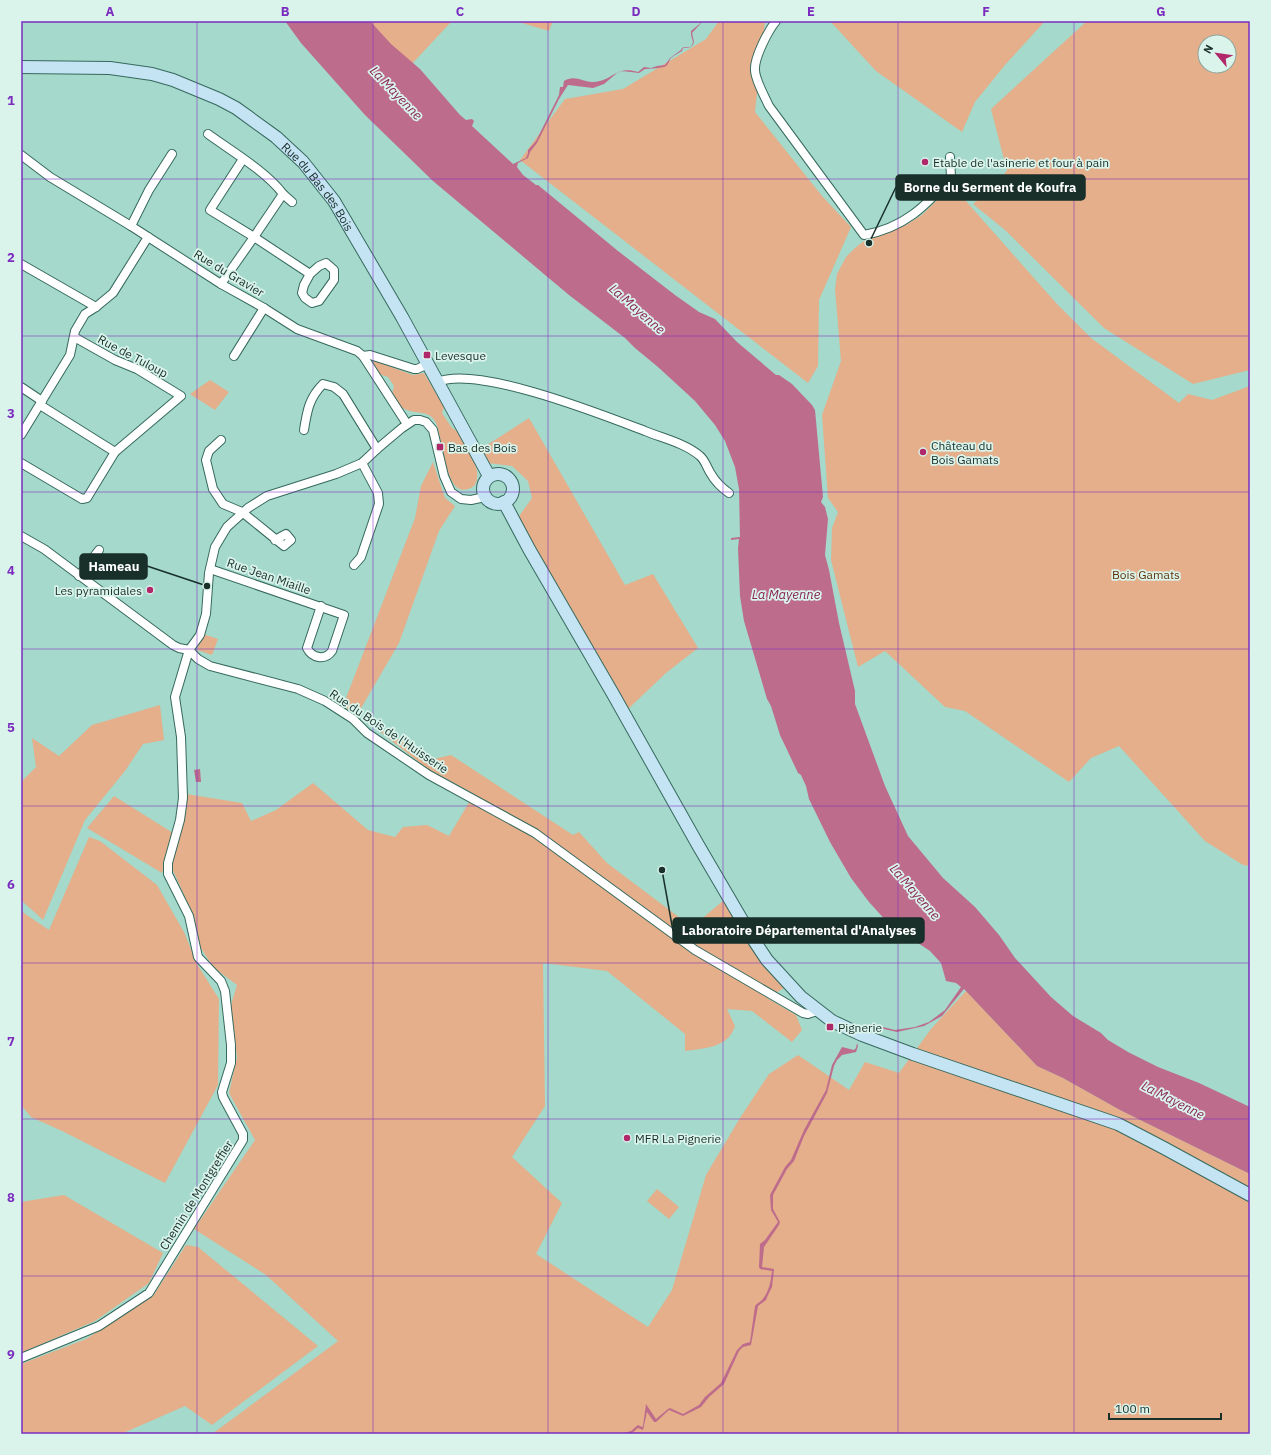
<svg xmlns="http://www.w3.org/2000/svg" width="1271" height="1455" font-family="'IBM Plex Sans',sans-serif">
<rect width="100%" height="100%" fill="#a4d9cb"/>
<g fill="#e4af8a" fill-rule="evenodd">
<polygon points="360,21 452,21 408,68"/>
<polygon points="515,21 553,21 549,31"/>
<polygon points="719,21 765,21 755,112 822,196 851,227 819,300 818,366 808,383 520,160 565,99 623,89 706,39"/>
<polygon points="830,21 1045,21 1005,65 975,102 962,132 876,71"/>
<path d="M1087 21H1250V370L1193 384 1104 328 1005 230 973 204 1007 171 991 109ZM1205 42H1229V66H1205Z"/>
<polygon points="957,191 1057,304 1091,338 1179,403 1188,394 1212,400 1250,386 1250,866 1243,865 1205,841 1119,746 1091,758 1069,782 965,711 945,707 885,651 858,667 831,560 832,528 838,512 828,498 822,415 841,361 835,289 837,274 846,257 855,248 868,238 906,225 922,215 940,197"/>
<path d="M375 361 413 375 424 373 444 407 442 413 452 428 457 431C465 446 484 468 475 485 445 509 443 437 436 423 430 410 417 414 407 410 400 408 396 400 392 395L394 386 388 377 379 374 373 362Z"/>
<polygon points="210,380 229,392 215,410 190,394"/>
<polygon points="529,418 625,585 653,574 698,648 666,673 627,710 517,519 532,498 528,481 512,466 488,463 481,449"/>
<polygon points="433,462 445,498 455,506 439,531 399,643 357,715 343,706 415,518 421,486"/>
<polygon points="203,634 218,639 212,655 197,650"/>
<polygon points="160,705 164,740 143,744 125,771 85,820 43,920 21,900 21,782 36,767 32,738 59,756 92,725"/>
<path d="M370 724 434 759 451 755 573 835 579 832 607 863 692 927 724 900 784 988 767 998 796 1015 802 1030 792 1042 752 1011 727 1009 735 1026C728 1048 705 1048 685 1051V1034L607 971 543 963 545 1106 512 1157 562 1203 536 1254 648 1327 672 1290 706 1175 740 1118 769 1074 798 1055 849 1090 865 1062 899 1073 931 1029 966 991 1037 1066 1063 1078 1120 1110 1250 1174V1434H212L338 1341 266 1275 194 1229 255 1140 229 1093 237 1057 230 1008 237 985 213 967 199 945 194 917 171 866 186 794 242 803 251 821 276 810 313 783 368 830 395 837 403 827 427 825 449 836 474 794 428 769Z"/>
<polygon points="114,796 173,833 162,873 87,828"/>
<polygon points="89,837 100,841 157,885 184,932 197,964 219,999 218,1085 165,1183 62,1131 31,1117 21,1105 21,911 49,930"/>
<polygon points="657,1189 679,1207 669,1219 647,1201"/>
<polygon points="64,1195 163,1253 149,1283 95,1321 21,1353 21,1202"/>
<polygon points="186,1245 198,1247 318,1346 212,1425 185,1406 121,1434 21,1434 21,1364 86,1339 153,1296"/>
</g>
<g fill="#be6c8c">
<path d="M285 21H370L391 44 420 69 460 115 466 120 472 119 474 121 472 126 513 164 526 158 528 153V150L536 141 559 95 560 87H563L564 81C574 74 583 82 594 82 614 80 616 65 638 72L644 67 651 68 657 66 665 65 670 58 681 50 682 48C687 46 691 50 693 42L691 35V31L703 21 692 33 694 42C692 48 689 48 683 48L682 51C679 53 674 55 671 58 669 60 669 64 666 66 664 68 648 69 645 69L639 73 622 71 617 73 604 84 593 88 568 85 559 99 537 143 530 152 528 158 518 163 517 167 523 175 536 185H538L618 251 675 295 699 312 715 319 737 342 776 375H779L792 384 812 405 815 410 823 497 821 502 825 507 828 519 825 555 829 570 839 623 855 691V704L885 786 908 836 943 878 975 907 999 935 1015 958 1051 997 1073 1016 1101 1033 1108 1040 1128 1052 1158 1067 1199 1083 1250 1107V1174L1120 1110 1063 1078 1037 1066 964 989 942 1016 924 1026 897 1032 875 1027H870L867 1030 866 1028 871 1024 895 1030 915 1027 929 1022 945 1010 961 987 956 983 946 981 941 963 930 951 888 923 869 902 851 878 830 842 809 799 806 786 801 775 798 773 780 735 771 706 767 699 744 621 740 596 738 548 739 539 731 540V538L740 537 739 489 735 467 725 441 715 425 695 401 658 367 635 348 625 338 569 295 433 181 365 115 301 43Z"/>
<polygon points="200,769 201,782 196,782 194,770"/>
<path d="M857 1043 858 1046 856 1052 842 1055 837 1060 834 1066 827 1093 804 1136 794 1161 787 1169 773 1195V1209L780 1222 779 1225 764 1247 762 1267 774 1269 772 1287 768 1295 766 1300 758 1306 751 1345 743 1347 739 1351 724 1384 709 1397 701 1407 683 1416 669 1410 656 1422H654L647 1412 643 1430 638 1428 631 1434H620L631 1431 638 1425 642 1427 643 1426 646 1404 656 1419 668 1409 670 1408 683 1414 699 1405 705 1397 721 1383 737 1350 743 1344 750 1342 755 1306C757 1303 759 1303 762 1300 769 1292 771 1281 772 1271L760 1269 759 1267 760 1244 765 1240 778 1222 771 1210 770 1195 785 1167 791 1160 804 1130 826 1090 832 1065 842 1047 854 1050 856 1048Z"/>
</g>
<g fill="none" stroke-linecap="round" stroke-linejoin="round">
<g stroke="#36695d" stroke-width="10">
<g id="street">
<path d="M776 21C768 31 754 58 755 70 755 80 765 97 769 106L864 235C904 228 926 206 951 177L950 157"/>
<path d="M208 134C230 150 267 172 283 194L254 237 310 274 304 285 302 293 305 298 312 303 319 301 334 280V270L326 263 319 266 310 274"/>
<polyline points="21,155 50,177 131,226 221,284 264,308 297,329 357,351 363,356 407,424"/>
<polyline points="283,194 292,202"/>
<polyline points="131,226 149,190 172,154"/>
<polyline points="21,264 96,307"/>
<polyline points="221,284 254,237 210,210 243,159"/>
<polyline points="234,356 264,308"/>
<polyline points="363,356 370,355 414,369 417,369 428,364"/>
<path d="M438 382C477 365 603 415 645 431 662 438 685 443 700 456 705 460 707 468 711 474 715 481 722 488 729 493"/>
<polyline points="21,387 42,401"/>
<polyline points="40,405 115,452"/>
<path d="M304 430C307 411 309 398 323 384L334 387 343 394 377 449"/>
<polyline points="21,435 70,355 75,331 85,314 96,307 113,293 148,237"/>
<polyline points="221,440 209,451 206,460 213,489 223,504 242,512 284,546 291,540 286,534 275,540"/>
<polyline points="21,463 82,499 87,498 115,452 181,396 137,369 115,360 74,337"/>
<polyline points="21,536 44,549 173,645 179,648 189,650 198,659 210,666 298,689 325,701 353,719 367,733 429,775 535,833 695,950 803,1013 808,1014 817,1011"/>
<polyline points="354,565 361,557 379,504 378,493 362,463"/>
<path d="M210 569 344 615 332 651C325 661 312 658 307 648L321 606"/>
<polyline points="79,576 99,550"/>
<polyline points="21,1358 99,1326 149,1293 243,1140 243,1134 223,1097 222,1092 231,1063 231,1045 225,991 221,981 198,957 189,916 168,874 168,863 180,820 183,798 181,737 175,697 189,650 200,635 206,614 209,573 215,547 227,527 248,508 267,496 336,474 362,463 377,449 402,428 414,420 420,420 426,422 433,430 444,476 451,492 461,499 471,500 485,497"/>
</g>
</g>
<g stroke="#36695d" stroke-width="14">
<g id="secondary">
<path id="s1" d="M21 67 110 68 152 74 173 80 219 99 236 108 276 137 303 162 334 201 402 317 489 476"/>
<circle cx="498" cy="489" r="15"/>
<polyline points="504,502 529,549 613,694 698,845 753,939 767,960 801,997 832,1021 862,1035 913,1054 1118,1124 1164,1148 1250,1195"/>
</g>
</g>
<use href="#street" stroke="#fff" stroke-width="8"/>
<use href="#secondary" stroke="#c4e3f3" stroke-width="12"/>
</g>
<path fill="none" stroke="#7b2cbf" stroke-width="1" stroke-opacity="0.55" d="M197 21V1434M373 21V1434M548 21V1434M723 21V1434M898 21V1434M1074 21V1434M21 179H1250M21 336H1250M21 492H1250M21 649H1250M21 806H1250M21 963H1250M21 1119H1250M21 1276H1250"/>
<g fill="#b0286a" stroke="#daf4ec" stroke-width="1.5">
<circle cx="925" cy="162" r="4"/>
<rect x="423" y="351" width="8" height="8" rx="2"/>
<rect x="436" y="443" width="8" height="8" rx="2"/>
<circle cx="923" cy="452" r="4"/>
<circle cx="150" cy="590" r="4"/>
<rect x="826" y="1023" width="8" height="8" rx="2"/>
<circle cx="627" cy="1138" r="4"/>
</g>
<g text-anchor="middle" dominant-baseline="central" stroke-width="3.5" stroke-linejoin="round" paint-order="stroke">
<g font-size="12" fill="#192f29" stroke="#daf4ec" text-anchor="start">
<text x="933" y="162">Etable de l'asinerie et four à pain</text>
<text x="435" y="355">Levesque</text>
<text x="931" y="445">Château du<tspan x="931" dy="14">Bois Gamats</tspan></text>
<text x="448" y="447">Bas des Bois</text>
<text x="142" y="590" text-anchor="end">Les pyramidales</text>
<text x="838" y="1027">Pignerie</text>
<text x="635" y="1138">MFR La Pignerie</text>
</g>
<g font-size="12" fill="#192f29" stroke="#daf4ec">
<text stroke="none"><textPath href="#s1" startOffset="337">Rue du Bas des Bois</textPath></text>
<text transform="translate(229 273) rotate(31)">Rue du Gravier</text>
<text transform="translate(133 356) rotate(28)">Rue de Tuloup</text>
<text transform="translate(269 576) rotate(19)">Rue Jean Miaille</text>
<text transform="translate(389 731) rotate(34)">Rue du Bois de l'Huisserie</text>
<text transform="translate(196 1195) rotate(-58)">Chemin de Montgreffier</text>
</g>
<g font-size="12" fill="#62330a" stroke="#daf4ec">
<text x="1146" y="574">Bois Gamats</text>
</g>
<g font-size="13" font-style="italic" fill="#882453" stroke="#daf4ec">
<text transform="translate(396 93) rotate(46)">La Mayenne</text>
<text transform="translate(637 309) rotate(41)">La Mayenne</text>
<text x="786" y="594">La Mayenne</text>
<text transform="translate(915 892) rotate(49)">La Mayenne</text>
<text transform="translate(1173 1100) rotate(27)">La Mayenne</text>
</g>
</g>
<path fill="none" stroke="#192f29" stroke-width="1.5" d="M869 243L896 187M207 586L147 566M662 870L673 931"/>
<g fill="#192f29" stroke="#daf4ec" stroke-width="1.5">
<circle cx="869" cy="243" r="4"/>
<circle cx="207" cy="586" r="4"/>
<circle cx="662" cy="870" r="4"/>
</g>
<g fill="#192f29" stroke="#192f29" stroke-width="1.5">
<rect x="896" y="175" width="189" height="25" rx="4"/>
<rect x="80" y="554" width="67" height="25" rx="4"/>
<rect x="673" y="918" width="251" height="25" rx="4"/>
</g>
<g font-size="13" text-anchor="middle" font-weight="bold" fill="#fff">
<text x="990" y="192">Borne du Serment de Koufra</text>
<text x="114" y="571">Hameau</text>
<text x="799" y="935">Laboratoire Départemental d'Analyses</text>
</g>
<rect width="1271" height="1455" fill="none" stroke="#daf4ec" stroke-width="44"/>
<g transform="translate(1217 54) rotate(299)"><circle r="19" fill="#daf4ec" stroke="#8da59e"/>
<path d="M0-3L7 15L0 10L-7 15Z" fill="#b0286a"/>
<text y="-6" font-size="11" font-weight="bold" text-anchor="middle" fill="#192f29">N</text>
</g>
<path d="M1109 1413v6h112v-6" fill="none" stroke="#192f29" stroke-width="2"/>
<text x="1115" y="1413" font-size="12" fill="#192f29" stroke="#daf4ec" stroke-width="3" paint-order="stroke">100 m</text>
<rect x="22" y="22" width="1227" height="1411" fill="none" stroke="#7b2cbf" stroke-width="1.5"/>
<g font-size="13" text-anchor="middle" font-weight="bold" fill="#7b2cbf">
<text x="110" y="16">A</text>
<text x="285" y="16">B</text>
<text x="460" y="16">C</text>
<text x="636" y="16">D</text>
<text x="811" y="16">E</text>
<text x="986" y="16">F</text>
<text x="1161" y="16">G</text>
<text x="11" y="105">1</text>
<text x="11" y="262">2</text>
<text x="11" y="418">3</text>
<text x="11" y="575">4</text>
<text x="11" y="732">5</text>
<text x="11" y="889">6</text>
<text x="11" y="1046">7</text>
<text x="11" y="1202">8</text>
<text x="11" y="1359">9</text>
</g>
</svg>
